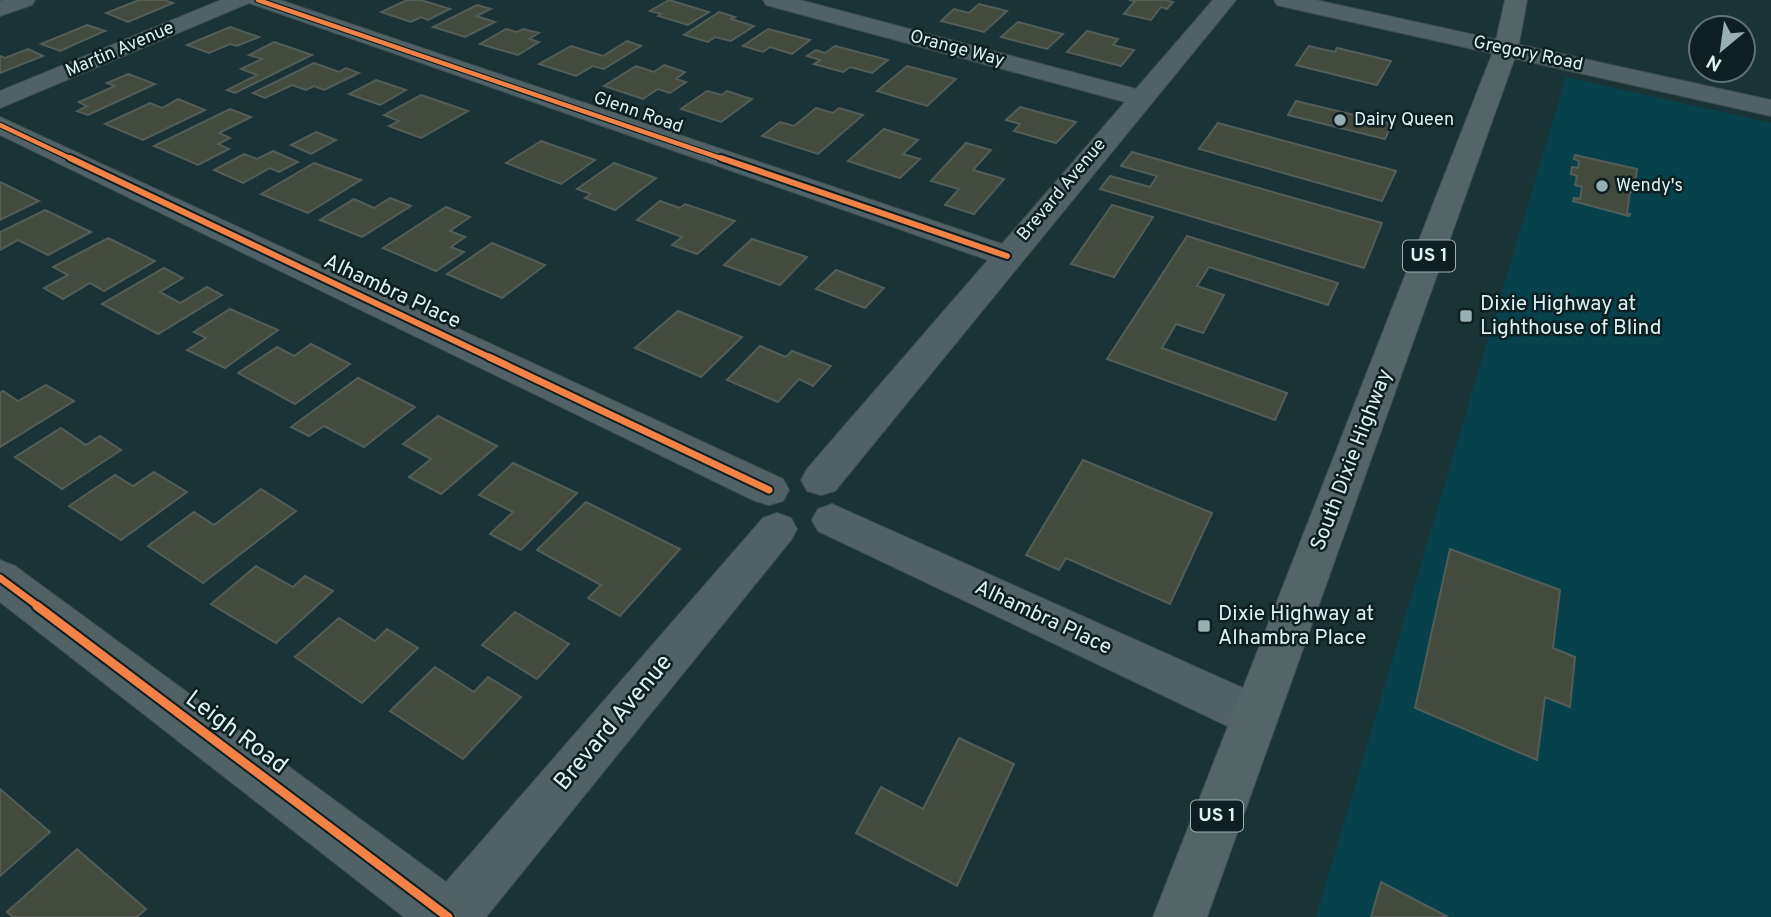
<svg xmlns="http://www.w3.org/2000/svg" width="1771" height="917" font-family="Overpass,sans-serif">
<rect width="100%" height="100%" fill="#1a3337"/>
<polygon fill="#07414c" points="1566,77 1771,123 1771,917 1316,917"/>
<g fill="#424b3d" stroke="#535d57" stroke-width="2">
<polygon points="139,0 164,0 173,3 128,22 106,13"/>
<polygon points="407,0 421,0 450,9 428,20 421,17 411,22 381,12"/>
<polygon points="669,0 709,12 688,25 658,16 661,14 650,11"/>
<polygon points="1129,0 1165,0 1173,2 1167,9 1161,7 1151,20 1124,14 1135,1"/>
<polygon points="979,4 1007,11 984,32 941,21 954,9 969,13"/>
<polygon points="477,5 491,9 476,16 495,22 465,37 433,27"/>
<polygon points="719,12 735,17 731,19 754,26 731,41 715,37 708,42 684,35"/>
<polygon points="1018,22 1063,34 1047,49 1001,37"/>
<polygon points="87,25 105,31 60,51 41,44"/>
<polygon points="230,27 259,37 237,46 230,44 209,53 187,45"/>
<polygon points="506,29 517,32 523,29 539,33 529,39 539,42 518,55 480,44"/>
<polygon points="768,29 810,40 792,54 770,47 763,52 743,46"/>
<polygon points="1087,31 1118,39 1113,45 1134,50 1121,66 1067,52"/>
<polygon points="627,41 641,46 604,69 593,66 576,76 539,64 571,46 603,56"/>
<polygon points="274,42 312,55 235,93 227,90 257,75 241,69 262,59 249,55"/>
<polygon points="835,46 888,60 872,73 850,67 843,72 814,64 820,60 807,56 816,50 825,53"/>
<polygon points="1309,46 1335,52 1337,48 1391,61 1377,85 1296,65"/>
<polygon points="28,49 43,56 0,73 0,56 5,58"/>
<polygon points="314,63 339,72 346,68 359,73 324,90 314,86 306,90 292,85 265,98 253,93"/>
<polygon points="664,65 685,72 676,79 686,82 670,93 658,89 643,99 604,86 636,66 654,72"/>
<polygon points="907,66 956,79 927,106 877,91"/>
<polygon points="128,74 155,84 88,115 77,111 87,106 79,102 115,86 107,83"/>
<polygon points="376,80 406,90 380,105 349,94"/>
<polygon points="707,91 722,95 727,91 752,99 721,122 681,109"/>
<polygon points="421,95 468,111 421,138 389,126 399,121 384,115"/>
<polygon points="178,99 205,110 143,140 105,124 150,103 162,108"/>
<polygon points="1296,101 1392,124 1385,139 1288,115"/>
<polygon points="1020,107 1076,122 1056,143 1014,131 1020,124 1006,120"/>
<polygon points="816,108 833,113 839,108 863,115 818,154 762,136 780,122 794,126"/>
<polygon points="230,109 251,117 219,133 230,138 218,144 229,149 198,165 154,146"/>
<polygon points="1218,123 1396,171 1382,201 1199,149"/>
<polygon points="884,129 918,140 903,154 920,159 900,178 848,161"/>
<polygon points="316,132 336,140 311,154 291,145"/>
<polygon points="541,141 595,160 561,184 506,163"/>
<polygon points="966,143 991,150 973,170 1004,179 974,214 945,205 959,189 931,181"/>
<polygon points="273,151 298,162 279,172 270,168 243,183 214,170 244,154 257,159"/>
<polygon points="1132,152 1382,223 1364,268 1100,189 1110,176 1150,187 1157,176 1121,166"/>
<polygon points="1575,155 1637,169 1635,182 1627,180 1626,189 1634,191 1630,192 1627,213 1630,214 1629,216 1573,201 1574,198 1580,199 1582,187 1575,185 1577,176 1571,174 1572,167 1578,168 1579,161 1574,159"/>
<polygon points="314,163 361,180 308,213 261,194"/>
<polygon points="614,163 656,178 615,210 585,198 591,194 577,189"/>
<polygon points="0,182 39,201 0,220"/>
<polygon points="390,198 411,206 362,237 320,220 354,199 374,208"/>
<polygon points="660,201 680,208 685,204 735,221 697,254 672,245 682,237 637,220"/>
<polygon points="1112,205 1153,217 1114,277 1071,264"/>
<polygon points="446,207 470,217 450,231 465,237 451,247 464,252 436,271 383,248"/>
<polygon points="45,210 91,232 48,255 18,240 0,250 0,232"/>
<polygon points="1187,236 1338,283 1328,305 1209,267 1197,286 1224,295 1203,333 1176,324 1162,348 1287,393 1275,420 1107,359"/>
<polygon points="108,238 155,261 104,291 90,283 63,299 44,288 68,275 53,267"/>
<polygon points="752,239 807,257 780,285 724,265"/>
<polygon points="492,243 545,265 502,298 447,274"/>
<polygon points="164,268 183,278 160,292 180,303 207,287 222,295 158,334 102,304"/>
<polygon points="836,270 884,288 865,308 816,289"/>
<polygon points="230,309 278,330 225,368 187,350 206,338 194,332"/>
<polygon points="678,311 742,337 701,377 635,348"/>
<polygon points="311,344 350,364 295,404 238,373 277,347 294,356"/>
<polygon points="760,346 786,357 792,351 831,366 813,386 799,379 778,402 727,380"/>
<polygon points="358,378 415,407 364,447 324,426 309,436 291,427"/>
<polygon points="46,385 74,401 0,447 0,393 3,391 18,401"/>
<polygon points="438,416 497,446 441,494 409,477 431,459 403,444"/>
<polygon points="61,428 86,445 100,436 121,450 62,489 15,457"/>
<polygon points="1083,460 1212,513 1170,604 1066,558 1059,570 1026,555"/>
<polygon points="513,463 577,493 521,550 490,534 513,512 479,495"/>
<polygon points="154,472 187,492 121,540 69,506 115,475 133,486"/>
<polygon points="261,489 296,511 203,583 148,546 194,512 214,525"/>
<polygon points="586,502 680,549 620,616 588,598 601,585 537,550"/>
<polygon points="1450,549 1560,590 1553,648 1575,657 1570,707 1545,697 1537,760 1415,708"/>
<polygon points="256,566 293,587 305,576 333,591 276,643 211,604"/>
<polygon points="515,612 569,644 537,679 482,645"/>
<polygon points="339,618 375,641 387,629 418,648 362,703 295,657"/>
<polygon points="435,667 474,692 488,677 521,697 463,759 390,711"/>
<polygon points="959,738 1014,764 957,886 856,833 881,787 923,809"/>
<polygon points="0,789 50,832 0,876"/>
<polygon points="77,849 146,909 137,917 13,917 7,912"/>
<polygon points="1381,882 1448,917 1371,917"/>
</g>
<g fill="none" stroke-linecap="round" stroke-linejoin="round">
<g stroke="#3b4e51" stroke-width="2">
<g id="minor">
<polygon points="3,0 35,0 32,5 0,16 0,1"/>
<polygon points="221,0 280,0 1002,244 1125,102 766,5 763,0 800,0 1136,89 1213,0 1236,0 835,491 821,495 807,491 801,480 807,469 988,260 249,3 0,108 0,91"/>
<polygon points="1274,0 1316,0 1771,100 1771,116 1285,7 1277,5"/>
<polygon points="0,117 783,479 789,490 783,501 769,505 755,501 0,135"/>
<polygon points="832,504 1272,701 1279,716 1272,731 1255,738 1238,731 818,531 812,520 818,509"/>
<polygon points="777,513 791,518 797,529 791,540 486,917 404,917 0,602 0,560 15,566 446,882 763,518"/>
</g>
</g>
<g stroke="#3b4e51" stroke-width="2">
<polygon id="major" points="1505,0 1527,0 1518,49 1207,917 1153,917 1494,49"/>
</g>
<use href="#minor" fill="#516266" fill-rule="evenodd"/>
<use href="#major" fill="#536566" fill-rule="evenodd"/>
<g stroke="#0d1f23" stroke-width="7">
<g id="cycleway-far3">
<polyline points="258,0 726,160"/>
<polyline points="0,125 74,160"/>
</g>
</g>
<g stroke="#0d1f23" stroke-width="10">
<g id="cycleway-far2">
<polyline points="70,158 493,359"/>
<polyline points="721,158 1007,256"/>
</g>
</g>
<g stroke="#0d1f23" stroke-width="11">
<g id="cycleway-far1">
<polyline points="489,357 769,490"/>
<polyline points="0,578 39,607"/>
</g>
</g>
<g stroke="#0d1f23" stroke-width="13">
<polyline id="cycleway" points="37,606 448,917"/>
</g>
<use href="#cycleway-far3" stroke="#f48246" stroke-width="4.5"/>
<use href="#cycleway-far2" stroke="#f48246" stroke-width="6"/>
<use href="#cycleway-far1" stroke="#f48246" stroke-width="7"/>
<use href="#cycleway" stroke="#f48246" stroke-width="9"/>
</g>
<g fill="#97aeb3" stroke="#0d1f23" stroke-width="2.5">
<circle cx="1340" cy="120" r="7"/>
<circle cx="1602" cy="186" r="7"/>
<rect x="1459" y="309" width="14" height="14" rx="3.5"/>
<rect x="1197" y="619" width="14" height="14" rx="3.5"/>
</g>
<g text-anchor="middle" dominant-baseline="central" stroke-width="5" stroke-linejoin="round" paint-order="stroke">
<g font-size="18" fill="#daf1f6" stroke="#0d1f23">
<text transform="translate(957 49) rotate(15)">Orange Way</text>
<text transform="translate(120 50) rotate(-23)">Martin Avenue</text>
<text transform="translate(1528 54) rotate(12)">Gregory Road</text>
<text transform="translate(638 113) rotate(19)">Glenn Road</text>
<text transform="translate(1062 190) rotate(-50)">Brevard Avenue</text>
</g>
<g font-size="18" fill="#daf1f6" stroke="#0d1f23" text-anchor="start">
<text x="1354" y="120">Dairy Queen</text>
<text x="1616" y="186">Wendy's</text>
</g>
<g fill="#0d1f23" stroke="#9cb2b7" stroke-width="2">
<rect x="1403" y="240.5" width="52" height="31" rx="5"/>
<rect x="1191" y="800.5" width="52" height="31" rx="5"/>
</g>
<g font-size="19" font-weight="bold" fill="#daf1f6">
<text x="1429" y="256">US 1</text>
<text x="1217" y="816">US 1</text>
</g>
<g font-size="21" fill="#daf1f6" stroke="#0d1f23">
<text transform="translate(392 292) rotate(25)">Alhambra Place</text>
<text transform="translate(1352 460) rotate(-69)">South Dixie Highway</text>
<text transform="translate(1043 618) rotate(25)">Alhambra Place</text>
</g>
<g font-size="21" fill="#daf1f6" stroke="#0d1f23" text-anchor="start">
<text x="1480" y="304">Dixie Highway at<tspan x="1480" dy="24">Lighthouse of Blind</tspan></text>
<text x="1218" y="614">Dixie Highway at<tspan x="1218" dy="24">Alhambra Place</tspan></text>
</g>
<g font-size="24" fill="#daf1f6" stroke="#0d1f23">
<text transform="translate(614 723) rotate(-50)">Brevard Avenue</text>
<text transform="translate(236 733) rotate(37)">Leigh Road</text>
</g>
</g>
<g transform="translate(1722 49) rotate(209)"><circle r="33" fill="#0d1f23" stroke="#5f7377" stroke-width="2"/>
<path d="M0-5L12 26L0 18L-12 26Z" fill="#97aeb3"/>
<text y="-10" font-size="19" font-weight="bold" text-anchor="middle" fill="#daf1f6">N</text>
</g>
</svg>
